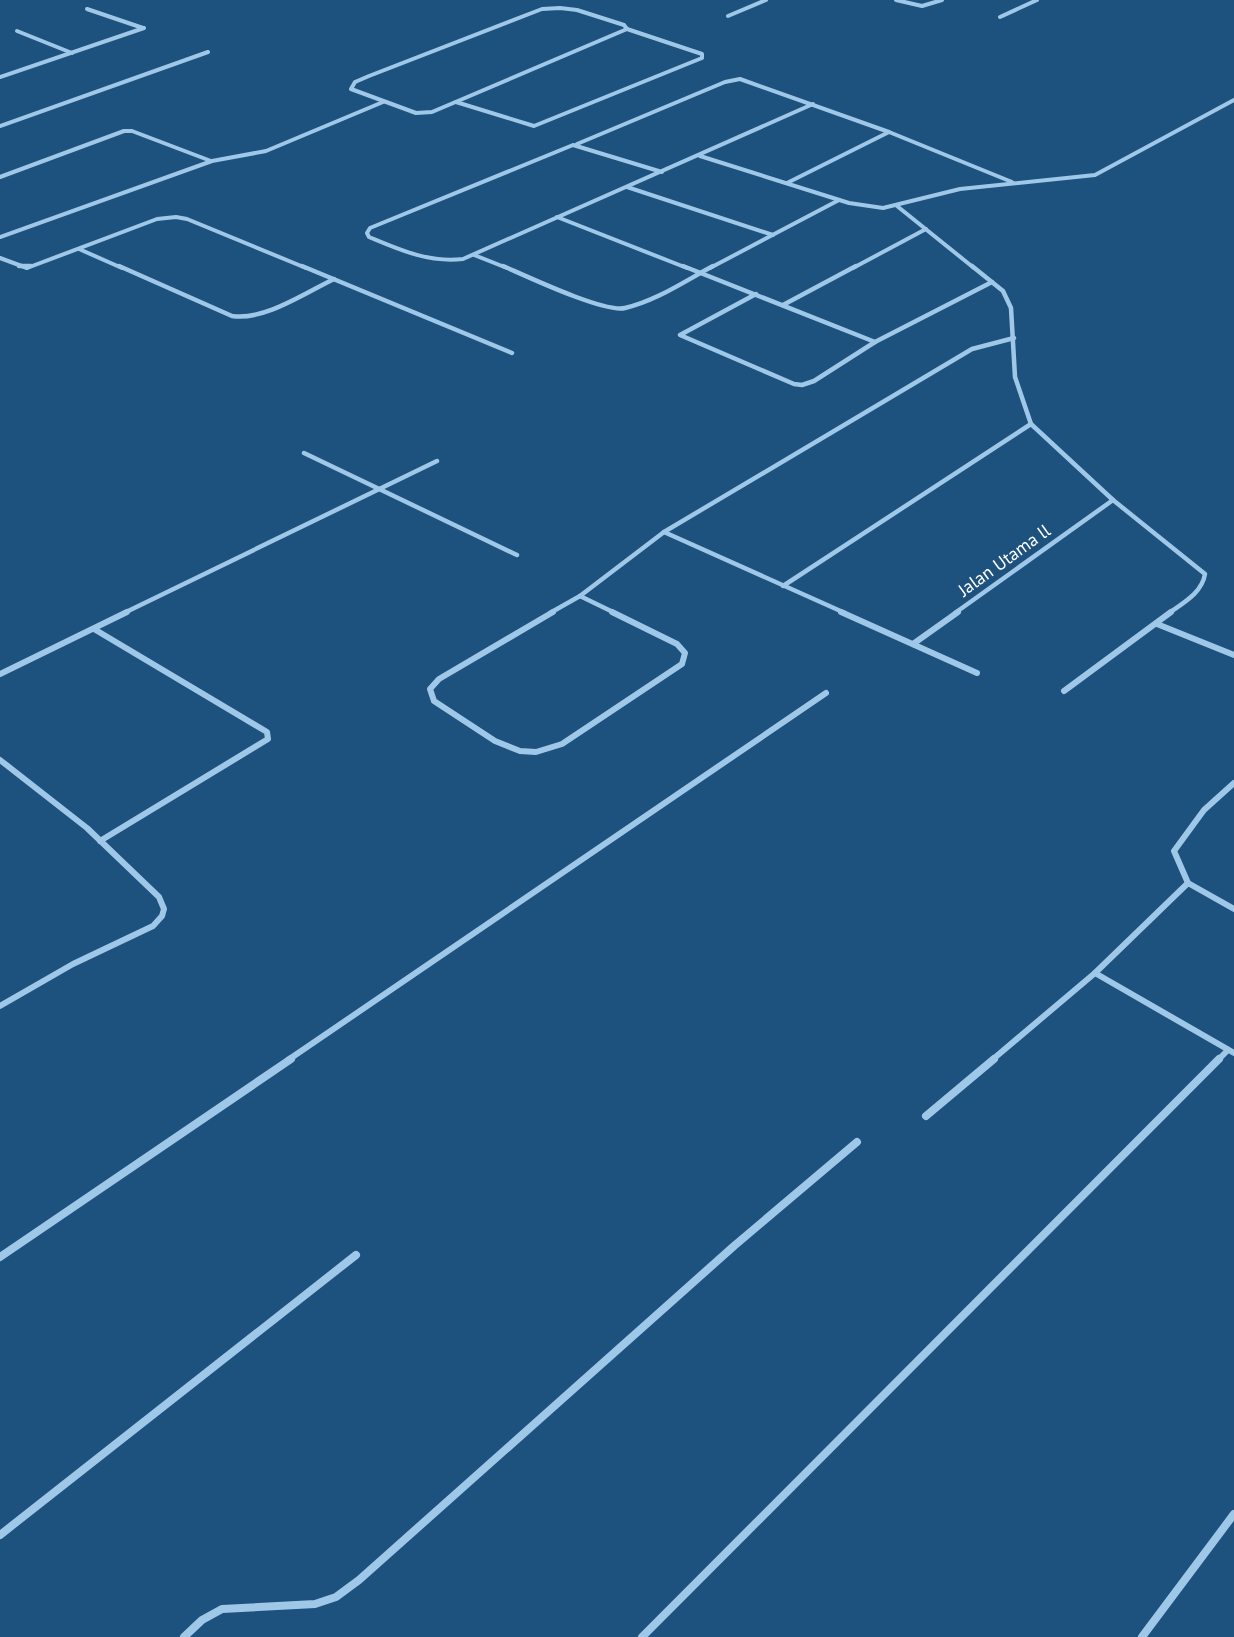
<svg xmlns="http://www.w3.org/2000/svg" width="1234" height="1637" font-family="'PT Sans',sans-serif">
<rect width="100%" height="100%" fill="#1d517e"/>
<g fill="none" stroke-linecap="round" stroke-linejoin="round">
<g stroke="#9fc8e8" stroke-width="4">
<polyline points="896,0 922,6 942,0"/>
<polygon points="560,8 577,10 624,25 627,29 432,112 416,113 351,89 355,82 369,76 542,9"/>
<polyline points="87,9 143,28"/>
<polyline points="728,16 766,0"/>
<polyline points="1000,17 1037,0"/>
<polyline points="17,31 72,53"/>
<polyline points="0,77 144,28"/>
<polyline points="456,102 534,126 702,58 702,54 627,29"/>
<polyline points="0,126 208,52"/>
<polyline points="577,144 725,82 740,79 889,132 1012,182"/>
<polyline points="700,156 849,203 883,208 960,189 1095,175 1234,100"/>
<path d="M662 172 573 145 370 228 367 233 369 237C400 250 429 263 463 259L813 104"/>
<polyline points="0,177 124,131 132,131 211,161"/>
<polyline points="787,183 889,132"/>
<polyline points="627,187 773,235"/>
<polyline points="897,206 974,268"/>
<polyline points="557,217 687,268"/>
<polyline points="0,237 212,161 266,151 383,102"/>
<polyline points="79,249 122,268"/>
<polyline points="474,255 507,268"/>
<polyline points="0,258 27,268"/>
<polyline points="27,268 157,219 176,217 187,219 306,268"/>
<polyline points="710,268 839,200"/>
<polyline points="853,268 926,229"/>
</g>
<g stroke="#9fc8e8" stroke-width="4.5">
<polyline points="19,266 31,266"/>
<path d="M119 266 232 316C264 321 305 293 334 279"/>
<polyline points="302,266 512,353"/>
<path d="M503 266C526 276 604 313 625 308 656 301 685 281 713 266"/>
<polyline points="683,266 875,342"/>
<path d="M972 266 1003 291 1011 308 1015 377 1031 424 1113 500 1205 574C1202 593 1183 603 1169 613"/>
<polyline points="756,294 680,335 794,384 802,385 814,381 875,342 992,282"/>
<polyline points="783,305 856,266"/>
<polyline points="304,453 517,555"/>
<polyline points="664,532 845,613"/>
<polyline points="783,586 1031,424"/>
<polyline points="580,596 615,613"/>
<polyline points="580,596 664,532 972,349 1014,338"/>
<polyline points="124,613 437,461"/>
<polyline points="550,613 580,596"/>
<polyline points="955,613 1113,500"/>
</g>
<g stroke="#9fc8e8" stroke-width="6">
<polyline points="553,612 439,679 430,689 434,701 495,741 520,751 536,752 562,744 682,664 685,653 677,644 612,612"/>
<polyline points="841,612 977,673"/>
<polyline points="1157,624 1234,655"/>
<polyline points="94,629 267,732 268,739 100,841"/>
<polyline points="913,644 958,612"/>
<polyline points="0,674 127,612"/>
<polyline points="1064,691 1171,612"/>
<polyline points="0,760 87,828 159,897 164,909 162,916 153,926 73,964 0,1006"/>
<polyline points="1234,783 1204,810 1174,851 1188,883 1234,909"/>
<polyline points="1095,973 1234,1053"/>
<polyline points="288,1060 826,693"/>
<polyline points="992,1060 1095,973 1188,883"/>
<polyline points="1218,1060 1228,1050"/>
</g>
<g stroke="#9fc8e8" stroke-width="8">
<polyline points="926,1116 994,1059"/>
<polyline points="0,1257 291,1059"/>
<polyline points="0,1535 356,1255"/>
<polyline points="184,1637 202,1620 222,1609 315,1604 336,1597 359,1580 734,1246 857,1142"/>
<polyline points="642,1637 1219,1059"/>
<polyline points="1142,1637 1234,1514"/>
</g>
</g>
<g text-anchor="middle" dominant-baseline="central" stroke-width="6" stroke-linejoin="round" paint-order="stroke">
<g font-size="18" fill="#fff" stroke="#1d517e">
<text transform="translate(1004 560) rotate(-36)">Jalan Utama ll</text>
</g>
</g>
</svg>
